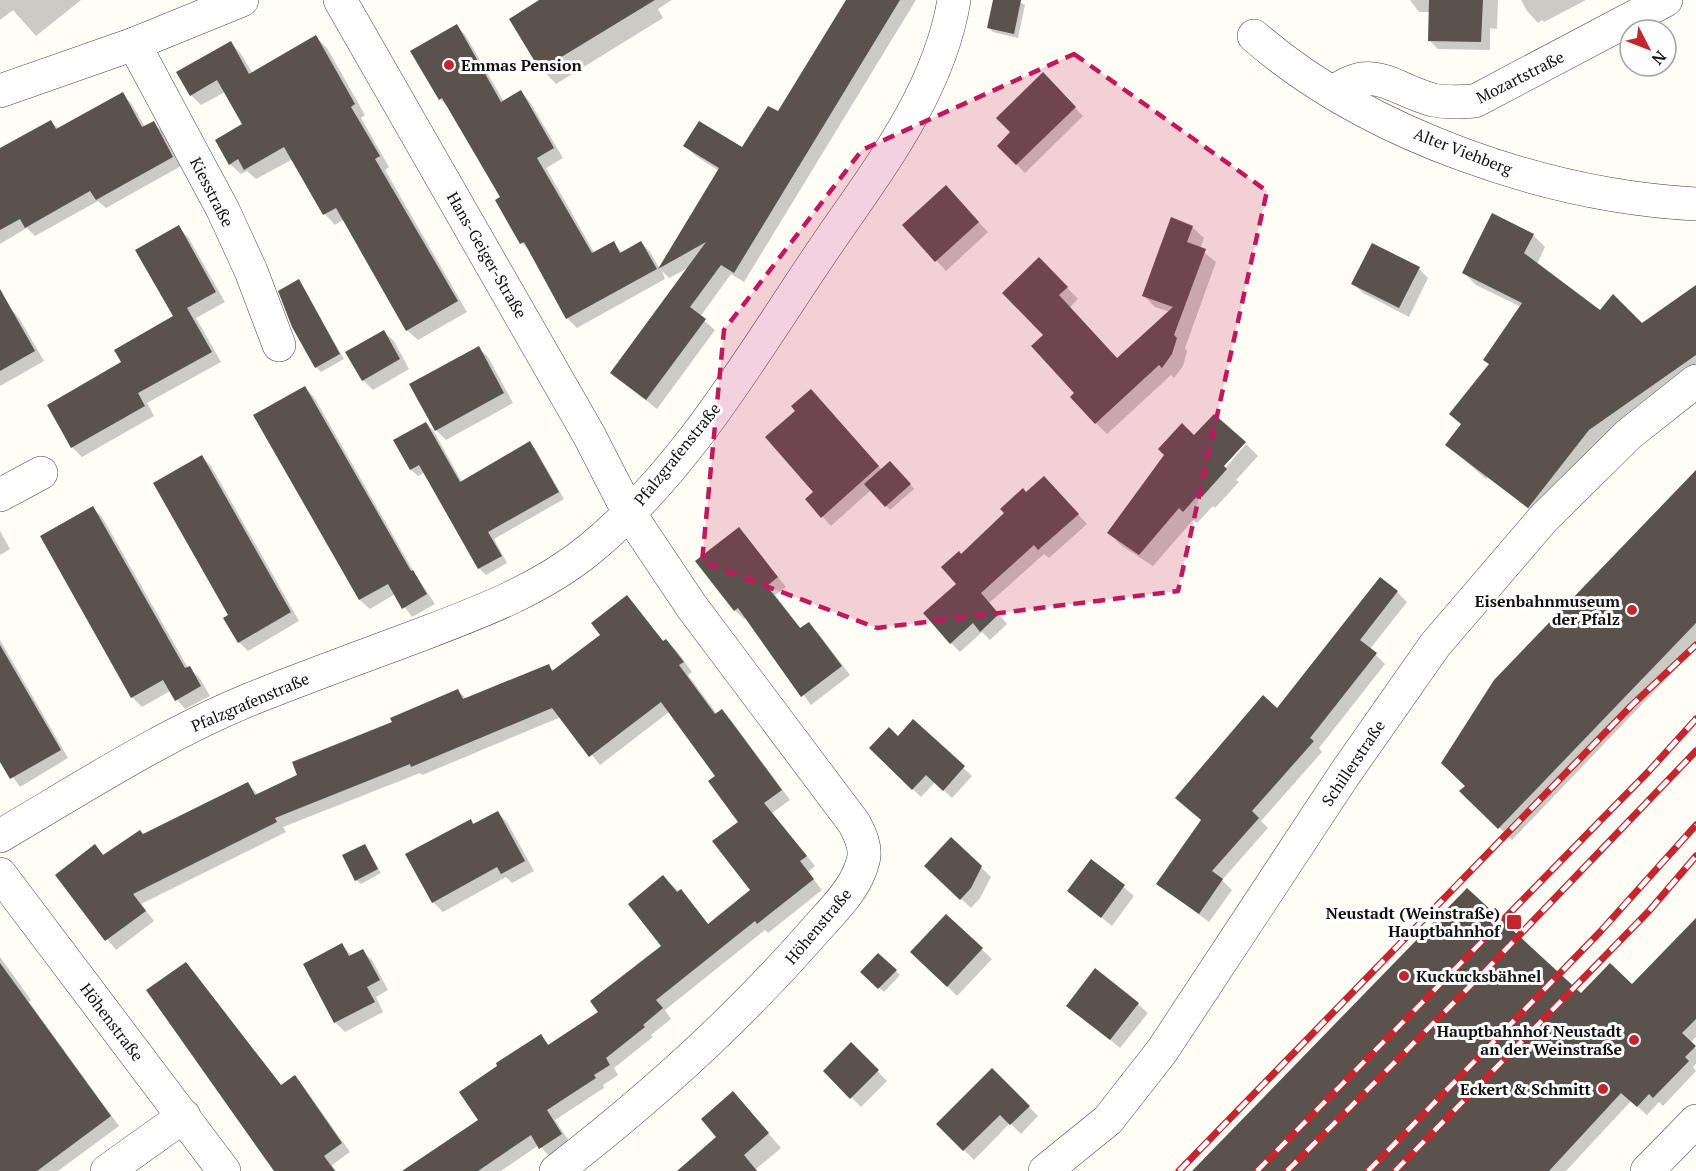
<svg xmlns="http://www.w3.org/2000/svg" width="1696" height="1171" font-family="'PT Serif',serif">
<rect width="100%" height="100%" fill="#fffdf5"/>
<g fill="#0003">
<polygon points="0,0 81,0 36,36 13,10 0,20"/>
<polygon points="542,0 672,0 658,9 663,18 556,84 542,69 511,19"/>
<polygon points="847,0 916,0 744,282 731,274 700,317 715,330 657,409 612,373 690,267 669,278 662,271 665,279 577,328 567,318 532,253 522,243 497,201 502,198 449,108 440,99 457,26 466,36 504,102 521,92 530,102 563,158 546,168 595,254 613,243 623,253 641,242 650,252 660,269 719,171 696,156 685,146 743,149 778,114"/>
<polygon points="995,0 1016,0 1025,5 1018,38 993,32 989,28"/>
<polygon points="1410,0 1498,0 1497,29 1490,28 1490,50 1438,49 1429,40 1430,12 1419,12"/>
<polygon points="1521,0 1586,0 1544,22 1542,20 1538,23 1527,11"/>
<polygon points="316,37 327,48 365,115 361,118 389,167 385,170 467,312 418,340 407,330 344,219 335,225 325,214 293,159 256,179 247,171 241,174 230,164 244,125 225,92 201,105 191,95 231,43 241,54 253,74"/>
<polygon points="1043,75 1083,116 1025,173 999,146 1012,132"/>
<polygon points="122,94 131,103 145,127 154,123 162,131 181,166 106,208 98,201 35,236 27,228 0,244 0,150 51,122 59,129"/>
<polygon points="955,197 988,232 946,271 904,225"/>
<polygon points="178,227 188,237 225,302 196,318 221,362 147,403 154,416 82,457 72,447 123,363 175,317"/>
<polygon points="1192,227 1204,238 1200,249 1216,262 1185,348 1187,351 1183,366 1174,378 1171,375 1107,434 1096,423 1076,393 1045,335 1050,270 1078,299 1069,308 1118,360 1170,312 1155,307 1144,296"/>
<polygon points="1533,235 1545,247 1537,264 1601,312 1642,325 1696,287 1696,376 1541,519 1488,476 1486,479 1447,445 1462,425 1521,307 1476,285 1464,273"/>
<polygon points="1419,269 1428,278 1409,317 1363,293 1353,284"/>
<polygon points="299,281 344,359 321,372 316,367"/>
<polygon points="10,308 19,318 44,361 0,386 0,314"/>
<polygon points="384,332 394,341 409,369 373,390 363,380"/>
<polygon points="478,348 488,357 513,403 446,440 436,430"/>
<polygon points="305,388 314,397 415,574 435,604 412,617 395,594 370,609 360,600 255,416"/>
<polygon points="819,400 882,470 895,467 914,489 890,510 871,490 831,526 807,499 815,492"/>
<polygon points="426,423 433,430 462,482 529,443 536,450 564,499 494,539 507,563 486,575 479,568 425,472 418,476 411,470 395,441"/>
<polygon points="1246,444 1258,456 1236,480 1239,482 1215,508 1213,506 1197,523 1193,520 1153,566 1122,546 1109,533 1218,471 1221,473"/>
<polygon points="202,457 211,466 299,621 248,651 239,642 230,616"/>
<polygon points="1696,472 1696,648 1512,840 1462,791"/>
<polygon points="1053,487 1087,524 1049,558 1044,554 989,603 1007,624 990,640 982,632 960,652 951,643 961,556 1027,494"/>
<polygon points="93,508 102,517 188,668 199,677 210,696 185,709 170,691 142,707 132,697 42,537"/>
<polygon points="739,529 786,587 775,595 802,630 809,624 818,633 850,675 811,705 746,618 744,619 735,610"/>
<polygon points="0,531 10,549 0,555"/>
<polygon points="1397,592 1407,602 1370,649 1385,664 1319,748 1322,752 1261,821 1268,828 1222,880 1232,890 1209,922 1158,884 1277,710"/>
<polygon points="627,597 664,642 666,641 676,650 692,672 688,675 717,714 722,711 731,720 790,800 772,813 815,866 808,872 822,890 768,933 765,930 665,1010 671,1019 651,1035 653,1037 614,1068 618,1075 603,1085 604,1088 555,1120 571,1144 550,1157 539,1145 501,1171 430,1171 480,1120 541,1036 550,1046 601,1012 663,946 663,877 690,901 709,925 752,891 740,822 717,777 669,712 600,765 561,717 422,775 420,773 283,827 286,832 141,904 154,921 116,950 57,875 95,846 105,856 248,783 258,795 458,691 467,699 548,666 554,671 602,635"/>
<polygon points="0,640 68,758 20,787 0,759"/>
<polygon points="913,721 972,776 952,798 935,782 921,797 871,748 898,738"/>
<polygon points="498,813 507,822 534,871 512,883 506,877 443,912 433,902 470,820 475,825"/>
<polygon points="951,839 991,877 980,898 971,908 936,875"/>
<polygon points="365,845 381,873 361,884 356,880"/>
<polygon points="1092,861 1134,896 1112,926 1069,891"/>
<polygon points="946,916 992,959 957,996 912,952"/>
<polygon points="1696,920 1696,1037 1690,1043 1696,1049 1696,1064 1693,1067 1696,1071 1663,1106 1659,1102 1647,1115 1631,1101 1566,1171 1194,1171 1581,995 1632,987"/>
<polygon points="342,945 352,956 362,951 372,960 388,990 376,997 383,1012 345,1032 335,1022"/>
<polygon points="878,955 900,975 884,992 862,972"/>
<polygon points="0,957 31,1000 29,1002 119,1126 58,1171 0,1171"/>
<polygon points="186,964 282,1086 295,1077 303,1086 350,1152 332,1165 336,1171 276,1171"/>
<polygon points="1138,1004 1148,1013 1120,1048 1068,1005"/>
<polygon points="851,1044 887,1081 861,1107 825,1071"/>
<polygon points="992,1070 1038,1116 1021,1134 1010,1123 974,1160 938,1124"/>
<polygon points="733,1093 781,1148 756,1169 757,1171 689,1171 718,1137"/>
</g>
<g fill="#5a524d">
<polygon points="539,0 655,0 540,70 509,19"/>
<polygon points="846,0 900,0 734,273 721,265 690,307 706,319 646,400 610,373 706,242 658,269 719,168 683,146 699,121 742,147 768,106 778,111"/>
<polygon points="993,0 1021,0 1014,34 987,28"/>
<polygon points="1429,0 1483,0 1481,42 1428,41"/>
<polygon points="457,24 501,102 521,90 554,148 537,158 592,253 614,241 620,253 641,241 657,269 566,319 524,242 520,244 495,200 500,197 442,98 439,100 410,51"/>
<polygon points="316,35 355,104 351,107 380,156 375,159 458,301 406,331 336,208 323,215 284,147 244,170 238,159 229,165 215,140 242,124 217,80 190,96 176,72 231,41 249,74"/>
<polygon points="1043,72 1076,107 1016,165 997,146 1010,132 996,118"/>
<polygon points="123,92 142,127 154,121 173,157 96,200 90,191 25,228 20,219 0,230 0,148 51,120 56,129"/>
<polygon points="946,185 979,222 935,262 902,225"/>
<polygon points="1492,213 1534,234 1524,253 1600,310 1613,294 1642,323 1696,285 1696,355 1589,430 1528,508 1445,445 1461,424 1449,414 1489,364 1483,360 1522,303 1462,273"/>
<polygon points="1171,217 1193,226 1187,242 1206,249 1174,335 1177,338 1172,354 1162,368 1159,365 1095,424 1070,397 1074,393 1031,346 1043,335 1002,293 1039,257 1068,287 1059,295 1117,358 1173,307 1142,296"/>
<polygon points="179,225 216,292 187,308 212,352 138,393 145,406 71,448 47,405 121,362 114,350 173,316 135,250"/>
<polygon points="1372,243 1420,267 1399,308 1351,284"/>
<polygon points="299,279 340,354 315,368 292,327 278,291"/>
<polygon points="0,289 35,351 0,371"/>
<polygon points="384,330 400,359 362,381 345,352"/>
<polygon points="479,346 504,393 435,431 409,384"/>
<polygon points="305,386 411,571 413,570 427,594 402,609 388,584 359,600 253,415"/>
<polygon points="811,389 879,466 821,518 805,499 813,492 765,437 795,411 791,406"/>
<polygon points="1214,414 1246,442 1224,466 1227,469 1202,497 1199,494 1183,512 1179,508 1139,555 1107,533 1164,455 1158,449 1182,423 1194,435"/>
<polygon points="426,422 460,482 530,441 559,492 488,532 502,556 478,569 419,465 410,470 393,440"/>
<polygon points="202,455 291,612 238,643 223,618 228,615 153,483"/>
<polygon points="890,461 911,484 885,507 864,484"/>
<polygon points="1696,470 1696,623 1498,829 1459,791 1465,786 1441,763 1494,680"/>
<polygon points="1044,476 1079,514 1038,550 1034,545 981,593 999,614 980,632 973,623 950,644 923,613 956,584 941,567 959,551 961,554 1004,513 1000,509 1023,488 1026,492"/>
<polygon points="93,506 185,668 190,666 201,686 175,701 163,680 131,698 40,536"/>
<polygon points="739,527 778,577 767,586 800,628 809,622 842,666 801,697 738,608 734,611 695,561"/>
<polygon points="1380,577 1398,591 1360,640 1377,653 1310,738 1314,741 1252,811 1259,818 1212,871 1223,879 1199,914 1156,884 1201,820 1175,798 1263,695 1277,708"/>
<polygon points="627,595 663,641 666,639 684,662 679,665 715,714 722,709 782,790 764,803 807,856 800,861 814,879 757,924 755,921 656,1000 663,1008 643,1025 645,1027 606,1058 610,1065 594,1075 596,1078 547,1110 562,1134 539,1149 531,1135 478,1171 402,1171 478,1120 459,1092 497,1066 496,1063 541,1034 548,1045 598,1012 590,1001 661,946 628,904 663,875 677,892 681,889 708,924 750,890 712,841 738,822 708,781 715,776 661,702 589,757 552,708 411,767 410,764 275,818 277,822 133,894 146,911 105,941 55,875 95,844 103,855 140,830 143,834 248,782 255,795 297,775 292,762 392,722 390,718 458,689 463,699 549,664 552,671 600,635 591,623"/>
<polygon points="0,645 61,750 10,779 0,762"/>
<polygon points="913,719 965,766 943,791 926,775 912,790 869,748 889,727 898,736"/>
<polygon points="498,811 525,861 501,874 497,867 432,903 405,854 471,819 473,824"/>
<polygon points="951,837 982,866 971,888 960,900 924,866"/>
<polygon points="365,844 378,869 355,881 342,855"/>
<polygon points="1091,859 1125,885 1101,918 1067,891"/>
<polygon points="1467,888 1581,993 1610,963 1632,984 1696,918 1696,1019 1682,1033 1696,1046 1685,1057 1689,1061 1653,1098 1649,1094 1637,1107 1621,1093 1549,1171 1192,1171"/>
<polygon points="946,914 983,948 947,987 910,952"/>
<polygon points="342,943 349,956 363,949 380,980 367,987 375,1002 334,1023 303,964"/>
<polygon points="878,953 897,970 878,989 860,972"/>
<polygon points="186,962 281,1085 295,1075 342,1143 324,1156 335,1171 274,1171 259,1150 146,990"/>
<polygon points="0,963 111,1116 37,1171 0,1171"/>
<polygon points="1095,968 1139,1003 1110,1040 1066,1006"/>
<polygon points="851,1042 879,1070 850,1099 823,1071"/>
<polygon points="992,1068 1030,1106 1010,1125 1000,1115 963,1151 936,1124"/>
<polygon points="733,1091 769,1133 744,1155 757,1171 677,1171 716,1137 701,1119"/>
</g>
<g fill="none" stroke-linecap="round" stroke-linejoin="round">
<g stroke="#444" stroke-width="34">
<g id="minor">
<path d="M340 0 589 435 629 513 692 607 854 823C860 834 867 848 863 861 856 890 830 913 811 935 734 1023 648 1100 556 1171"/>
<path d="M1254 36C1368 135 1547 196 1696 204"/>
<polyline points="134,44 223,210 251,271 279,345"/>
<polyline points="0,91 134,44 242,0"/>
<path d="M1333 93C1373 62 1392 89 1433 100 1447 103 1461 102 1475 101L1666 0"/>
<polyline points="0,495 41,473"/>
<path d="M0 836C82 788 163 735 251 699 308 676 367 655 425 633 483 611 541 589 590 549 686 470 750 358 819 256 872 177 938 97 954 0"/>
<polyline points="0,874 224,1171"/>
<polyline points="107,1171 184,1116"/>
<polyline points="1045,1171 1108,1120 1162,1051 1344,775 1435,645 1543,519 1629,434 1696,381"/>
<polyline points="1647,1171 1696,1121"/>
</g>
</g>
<use href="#minor" stroke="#fff" stroke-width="33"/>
<g stroke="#c4262e" stroke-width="7">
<g id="rail">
<polyline points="1179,1171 1632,705 1696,645"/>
<polyline points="1257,1171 1649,771 1696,719"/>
<polyline points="1287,1171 1486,970 1696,751"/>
<polyline points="1368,1171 1600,932 1696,825"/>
<polyline points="1395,1171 1649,911 1696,856"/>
</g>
</g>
<use href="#rail" stroke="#fff" stroke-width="4.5" stroke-dasharray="14" stroke-linecap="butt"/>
</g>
<path fill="#c2185b" fill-opacity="0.2" stroke="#c2185b" stroke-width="4.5" stroke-dasharray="12 8" stroke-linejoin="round" d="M1074 54 1267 191 1178 591 877 628 702 562 724 330 862 150Z"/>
<g fill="#c4262e" stroke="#fff" stroke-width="2">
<circle cx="449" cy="65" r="6"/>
<circle cx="1632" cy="610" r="6"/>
<rect x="1506" y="914" width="16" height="16" rx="3"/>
<circle cx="1404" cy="976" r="6"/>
<circle cx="1634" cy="1040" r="6"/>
<circle cx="1603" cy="1089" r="6"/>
</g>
<g text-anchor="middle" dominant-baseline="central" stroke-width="6" stroke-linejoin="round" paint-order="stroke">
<g font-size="16" font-weight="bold" fill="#111" stroke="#fff" text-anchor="end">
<text x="461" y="65" text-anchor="start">Emmas Pension</text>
<text x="1620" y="601">Eisenbahnmuseum<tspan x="1620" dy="18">der Pfalz</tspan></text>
<text x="1500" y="913">Neustadt (Weinstraße)<tspan x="1500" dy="18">Hauptbahnhof</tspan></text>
<text x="1416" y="976" text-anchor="start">Kuckucksbähnel</text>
<text x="1622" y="1031">Hauptbahnhof Neustadt<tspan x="1622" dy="18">an der Weinstraße</tspan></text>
<text x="1591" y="1089">Eckert &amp; Schmitt</text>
</g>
<g font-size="16" fill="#111" stroke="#fff">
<text transform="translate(1520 77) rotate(-27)">Mozartstraße</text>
<text transform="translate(1463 151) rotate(21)">Alter Viehberg</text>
<text transform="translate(212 192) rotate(63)">Kiesstraße</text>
<text transform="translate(487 255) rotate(60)">Hans-Geiger-Straße</text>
<text transform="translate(677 454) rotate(-51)">Pfalzgrafenstraße</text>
<text transform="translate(250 702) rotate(-23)">Pfalzgrafenstraße</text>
<text transform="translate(1353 763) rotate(-56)">Schillerstraße</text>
<text transform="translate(818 926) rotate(-50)">Höhenstraße</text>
<text transform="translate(112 1022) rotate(53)">Höhenstraße</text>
</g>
</g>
<g transform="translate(1648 48) rotate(132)"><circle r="28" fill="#ffffff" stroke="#a0a0a0" stroke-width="1.5"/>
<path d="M0-4.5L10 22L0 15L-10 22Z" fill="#c4262e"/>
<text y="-9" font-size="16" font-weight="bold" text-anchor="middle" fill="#111111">N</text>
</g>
</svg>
